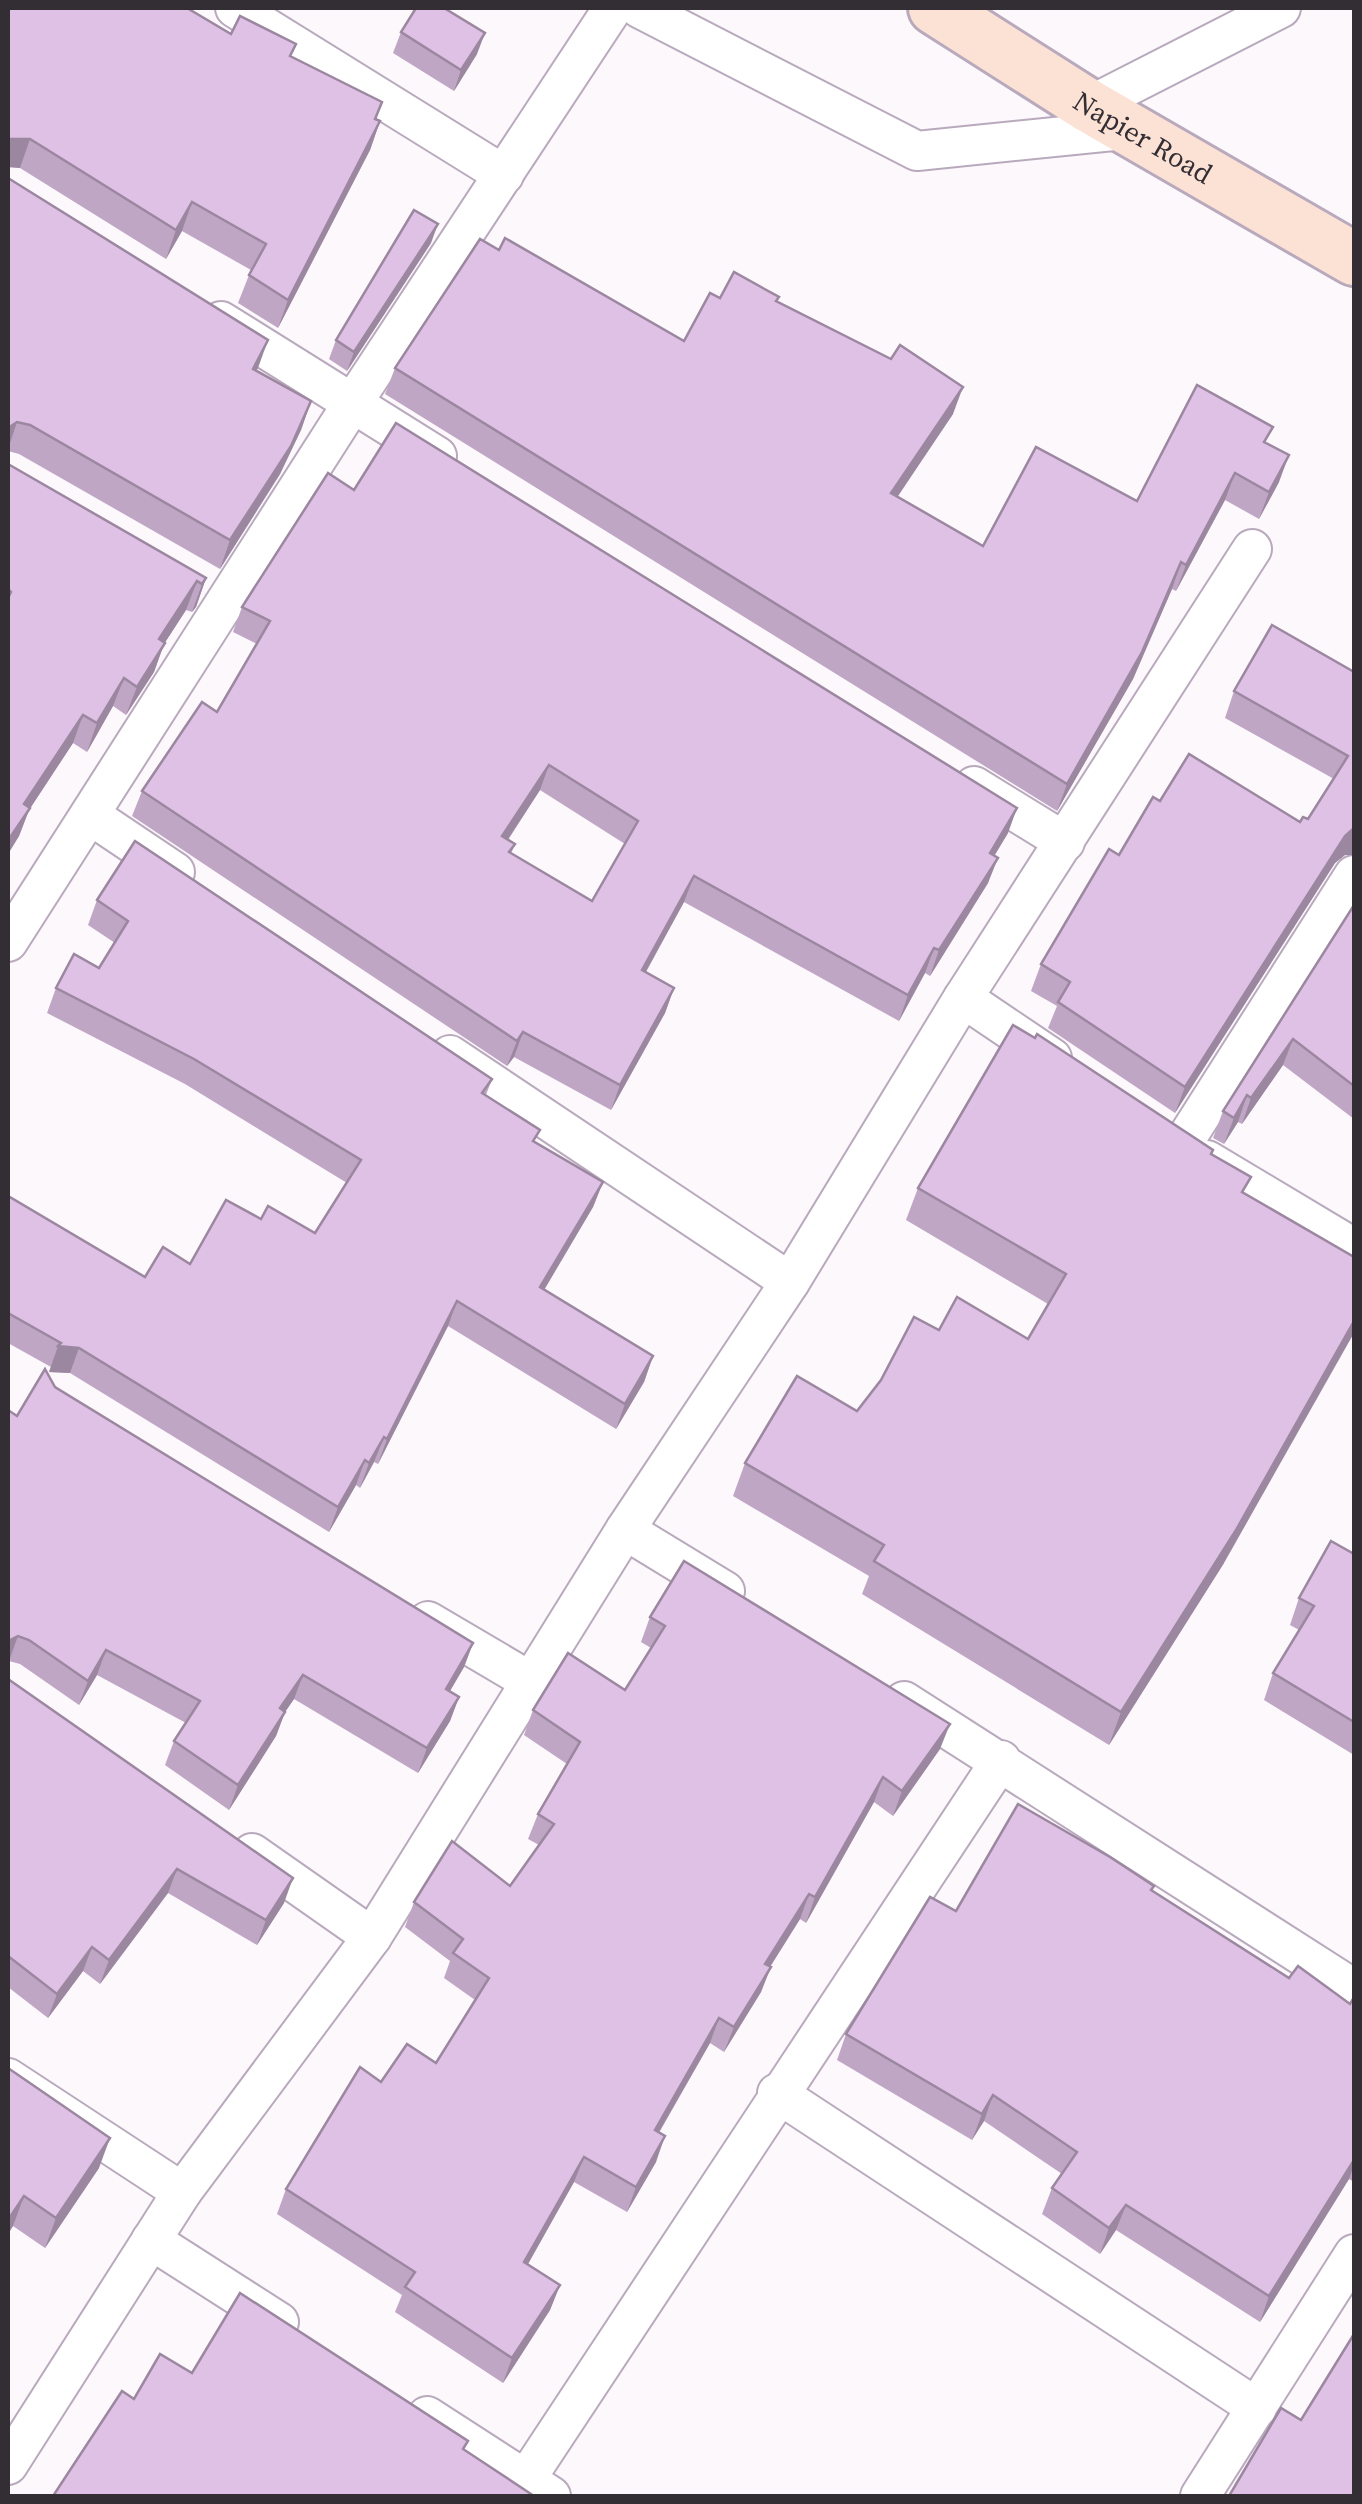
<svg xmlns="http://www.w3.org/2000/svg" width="1362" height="2504" font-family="'Source Serif 4',serif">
<rect width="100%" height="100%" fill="#fcf8fc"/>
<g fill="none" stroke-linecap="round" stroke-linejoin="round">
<g stroke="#b9a9bd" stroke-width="42">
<g id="street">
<polyline points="235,8 504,175"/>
<polyline points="639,8 917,151 1133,129"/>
<polyline points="1089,106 1281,8"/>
<polyline points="221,321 437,456"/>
<polyline points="974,786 1065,842"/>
<polyline points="90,815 175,872"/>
<polyline points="8,942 352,404 613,8"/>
<polyline points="963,998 1052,1058"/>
<polyline points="450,1055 790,1282"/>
<polyline points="1182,1145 1354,875"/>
<polyline points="1207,1160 1354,1248"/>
<polyline points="625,1530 725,1591"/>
<polyline points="428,1621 533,1683"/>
<polyline points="904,1701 1354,1989"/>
<polyline points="252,1853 372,1937"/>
<polyline points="8,2078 182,2192"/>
<polyline points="777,2093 1257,2408"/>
<polyline points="151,2240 279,2322"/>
<polyline points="427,2416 551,2496"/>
<polyline points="8,2465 182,2192 372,1937 625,1530 790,1282 963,998 1252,549"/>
<polyline points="526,2479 1001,1760"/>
<polyline points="1200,2496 1354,2254"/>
</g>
</g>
<g stroke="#b9a9bd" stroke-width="58">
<g id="secondary">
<path id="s1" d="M935 8 1089 106 1354 259"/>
</g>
</g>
<use href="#street" stroke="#fff" stroke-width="38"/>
<use href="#secondary" stroke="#fbe2d5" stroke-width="52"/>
</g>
<g fill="#c0a6c5" fill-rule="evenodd">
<polygon points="8,8 231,34 292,57 382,102 376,119 380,121 370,150 278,328 238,303 251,270 182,231 166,259 20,168 8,167"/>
<polygon points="401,32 477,54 454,91 393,53"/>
<polygon points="8,178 256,371 311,401 301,430 280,474 220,569 19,454 8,451"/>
<polygon points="431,243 347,371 329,359 336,340"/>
<polygon points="499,250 684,341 720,298 777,301 953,414 897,496 983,546 1137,501 1267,443 1279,482 1259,519 1225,500 1176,591 1172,589 1133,679 1057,811 385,394 395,368"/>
<polygon points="8,464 206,578 196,607 192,612 186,610 164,644 154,672 126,715 113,706 87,752 73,743 29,810 19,836 8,854"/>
<path d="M354 490 1008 833 994 856 988 883 930 976 925 973 899 1021 684 902 646 972 674 988 665 1013 611 1110 514 1057 507 1066 132 816 142 791 217 712 257 644 233 632 242 607ZM540 790 625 844 592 901 511 854 515 844 508 840Z"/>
<polygon points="1354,672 1345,855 1335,863 1175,1113 1048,1028 1057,1006 1031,991 1041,964 1119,855 1160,801 1300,822 1308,819 1334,779 1225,718 1234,691"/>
<polygon points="97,900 492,1079 486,1095 535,1142 603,1182 593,1207 544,1290 653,1356 644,1382 616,1429 448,1326 378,1464 374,1462 360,1488 356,1485 329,1532 70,1373 49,1372 51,1367 8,1343 8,1196 145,1277 190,1264 261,1219 315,1233 347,1183 185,1084 47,1013 56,988 99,968 115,943 88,925"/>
<polygon points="1354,905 1354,1119 1283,1065 1242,1124 1238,1122 1224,1144 1213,1138 1223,1111"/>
<polygon points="1213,1150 1211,1154 1244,1193 1224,1563 1109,1745 862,1594 869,1576 733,1496 745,1463 857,1411 939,1330 1028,1339 1048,1304 906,1220 918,1188"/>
<polygon points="55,1387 473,1643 464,1667 450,1691 459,1697 450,1721 418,1773 294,1699 285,1712 276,1736 229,1810 165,1765 174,1741 186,1723 97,1675 79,1705 20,1664 9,1661 17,1416"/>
<polygon points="1354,1554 1354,1755 1264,1700 1273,1673 1299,1630 1290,1625 1299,1598"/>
<polygon points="650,1617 940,1749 893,1816 874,1802 806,1923 800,1919 770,1967 761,1992 724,2052 710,2043 659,2133 656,2162 627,2212 574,2182 528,2264 560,2285 550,2310 503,2383 395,2312 402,2295 277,2214 286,2189 381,2082 436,2063 475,2000 444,1978 450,1961 405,1927 414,1902 510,1886 539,1845 528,1839 538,1814 567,1764 524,1735 533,1710 625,1690 651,1648 641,1642"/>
<polygon points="8,1679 284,1903 257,1945 168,1893 100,1984 83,1971 48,2018 8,1987"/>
<polygon points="1152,1891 1289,1978 1350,2004 1354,1997 1354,2182 1349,2179 1260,2322 1116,2230 1100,2254 1042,2214 1052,2188 1062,2174 984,2121 972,2140 837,2060 846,2034 956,1911"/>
<polygon points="8,2068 99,2168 45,2248 13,2226 8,2234"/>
</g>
<g fill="#9c87a0">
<polygon points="485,33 477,54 454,91 461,70"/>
<polygon points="380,121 370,150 278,328 288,300"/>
<polygon points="9,138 30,139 20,168 8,167"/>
<polygon points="192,202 182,231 166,259 176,230"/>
<polygon points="438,224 431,243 347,371 354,352"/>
<polygon points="268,340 258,368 242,397 253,369"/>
<polygon points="963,387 953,414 882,520 891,493"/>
<polygon points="311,401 301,430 280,474 220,569 230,540"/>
<polygon points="17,422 8,449 8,428"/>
<polygon points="1289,455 1279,482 1259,519 1269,492"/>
<polygon points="1235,473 1225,500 1176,591 1186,565"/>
<polygon points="1181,562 1172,589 1133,679 1057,811 1067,784"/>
<polygon points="206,578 196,607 192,612 202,584"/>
<polygon points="197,581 186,610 164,644 154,672 126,715 137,687 159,639"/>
<polygon points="124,678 113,706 87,752 97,723"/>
<polygon points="83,715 73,743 29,810 19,836 8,854 8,844 24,804"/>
<polygon points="549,765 540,790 493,862 502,836"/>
<polygon points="1017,808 1008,833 981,878 990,853"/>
<polygon points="1354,828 1354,855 1345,855 1335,863 1175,1113 1185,1087 1345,836"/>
<polygon points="998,858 988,883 930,976 939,950"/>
<polygon points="694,876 684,902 633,995 642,970"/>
<polygon points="934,948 925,973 899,1021 908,995"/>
<polygon points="674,988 665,1013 611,1110 620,1085"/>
<polygon points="523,1032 514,1057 507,1066 517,1041"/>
<polygon points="1293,1039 1283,1065 1242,1124 1251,1098"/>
<polygon points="1247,1095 1238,1122 1224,1144 1234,1118"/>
<polygon points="603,1182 593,1207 531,1312 540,1287"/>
<polygon points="457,1301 448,1326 378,1464 387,1439"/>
<polygon points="1354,1321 1354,1333 1224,1563 1109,1745 1121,1712"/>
<polygon points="58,1346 79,1348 70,1373 49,1372"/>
<polygon points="653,1356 644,1382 616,1429 625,1404"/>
<polygon points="384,1437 374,1462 360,1488 369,1463"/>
<polygon points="365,1460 356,1485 329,1532 338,1507"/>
<polygon points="18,1636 9,1661 8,1661 8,1641"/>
<polygon points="473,1643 464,1667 437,1713 446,1689"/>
<polygon points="106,1650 97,1675 79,1705 88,1681"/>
<polygon points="303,1675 294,1699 285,1712 276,1736 229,1810 238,1785 280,1708"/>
<polygon points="459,1697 450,1721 418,1773 427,1748"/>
<polygon points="950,1724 940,1749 893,1816 902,1791"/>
<polygon points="883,1777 874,1802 806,1923 815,1897"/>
<polygon points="177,1869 168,1893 100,1984 109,1960"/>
<polygon points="293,1878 284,1903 257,1945 266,1920"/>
<polygon points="809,1894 800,1919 756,1989 765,1964"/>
<polygon points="92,1947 83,1971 48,2018 57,1994"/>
<polygon points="771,1967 761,1992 724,2052 734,2027"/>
<polygon points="719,2018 710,2043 645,2156 655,2130"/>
<polygon points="993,2095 984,2121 972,2140 982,2114"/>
<polygon points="665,2136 656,2162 627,2212 636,2187"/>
<polygon points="110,2138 99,2168 45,2248 56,2218"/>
<polygon points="584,2157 574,2182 515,2287 524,2262"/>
<polygon points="1354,2160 1354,2165 1349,2179 1260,2322 1269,2296"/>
<polygon points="24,2196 13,2226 8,2234 8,2220"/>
<polygon points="1126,2205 1116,2230 1100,2254 1109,2228"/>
<polygon points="560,2285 550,2310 503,2383 512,2358"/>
</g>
<g fill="#dfc1e5" stroke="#9c87a0" stroke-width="2.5" fill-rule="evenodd">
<polygon points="8,8 187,8 231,34 240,16 296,44 290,56 382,102 375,119 380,121 288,300 249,275 266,244 192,202 176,230 30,139 8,139"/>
<polygon points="416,8 444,8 485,33 461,70 401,32"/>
<polygon points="8,178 268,340 253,369 311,401 291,446 230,540 30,425 17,422 8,428"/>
<polygon points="414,210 438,224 354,352 336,340"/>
<polygon points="505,238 684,341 710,293 720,298 734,272 779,297 776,301 891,359 900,345 963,387 891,493 983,546 1036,447 1137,501 1197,385 1273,427 1264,442 1289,455 1269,492 1235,473 1186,565 1181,562 1142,652 1067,784 395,368 480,239 499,250"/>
<path d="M396 423 1017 808 990 853 998 858 939 950 934 948 908 995 694 876 642 970 674 988 620 1085 523 1032 517 1041 142 791 202 702 217 712 270 621 242 607 328 473 354 490ZM549 765 638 821 592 901 509 852 515 844 502 836Z"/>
<polygon points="8,464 206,578 202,584 197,581 159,639 165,643 137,687 124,678 97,723 83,715 24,804 30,808 9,839 8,837 8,598 11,592 8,589"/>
<polygon points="1272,625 1354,672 1354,828 1345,836 1185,1087 1058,1002 1070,982 1041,964 1109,849 1119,855 1153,797 1160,801 1189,754 1300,822 1303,817 1308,819 1348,756 1234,691"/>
<polygon points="135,841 492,1079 482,1093 540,1130 533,1141 603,1182 540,1287 653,1356 625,1404 457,1301 387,1439 384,1437 369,1463 365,1460 338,1507 79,1348 58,1346 61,1343 8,1313 8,1196 145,1277 163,1247 190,1264 226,1200 261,1219 268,1206 315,1233 361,1160 194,1059 56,988 74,954 99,968 128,921 97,900"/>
<polygon points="1354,905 1354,1086 1293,1039 1251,1098 1247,1095 1234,1118 1223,1111"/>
<polygon points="1013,1025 1035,1038 1037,1034 1213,1150 1211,1154 1251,1177 1242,1192 1354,1257 1354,1321 1236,1530 1121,1712 874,1561 884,1545 745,1463 797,1376 857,1411 881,1380 914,1317 939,1330 957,1297 1028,1339 1066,1274 918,1188"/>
<polygon points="45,1369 55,1387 473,1643 446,1689 459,1697 427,1748 303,1675 280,1708 285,1712 238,1785 174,1741 200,1701 106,1650 88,1681 29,1640 18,1636 8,1641 8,1410 17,1416"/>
<polygon points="1331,1541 1354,1554 1354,1722 1273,1673 1314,1606 1299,1598"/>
<polygon points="684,1561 950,1724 902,1791 883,1777 815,1897 809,1894 765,1964 771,1967 734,2027 719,2018 655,2130 665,2136 636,2187 584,2157 524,2262 560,2285 512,2358 405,2287 415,2272 286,2189 360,2067 381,2082 407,2044 436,2063 489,1978 453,1953 463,1939 414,1902 452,1841 510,1886 554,1824 538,1814 580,1742 533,1710 568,1653 625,1690 665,1626 650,1617"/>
<polygon points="8,1679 293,1878 266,1920 177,1869 109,1960 92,1947 57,1994 8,1956"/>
<polygon points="1018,1804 1110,1857 1154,1886 1151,1890 1289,1978 1298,1966 1350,2004 1354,1997 1354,2160 1269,2296 1126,2205 1109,2228 1052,2188 1077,2152 993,2095 982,2114 846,2034 930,1897 956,1911"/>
<polygon points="8,2068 110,2138 56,2218 24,2196 8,2220"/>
<polygon points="240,2293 468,2441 463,2449 534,2496 53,2496 122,2391 134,2399 160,2354 192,2373"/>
<polygon points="1354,2334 1354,2496 1229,2496 1281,2408 1301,2420"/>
</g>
<g text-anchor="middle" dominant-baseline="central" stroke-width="8" stroke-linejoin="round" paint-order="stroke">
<g font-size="28" fill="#332d34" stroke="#fcf8fc">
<text stroke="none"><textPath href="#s1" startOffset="245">Napier Road</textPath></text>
</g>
</g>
<rect width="1362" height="2504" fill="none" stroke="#332d34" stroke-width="20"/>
</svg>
